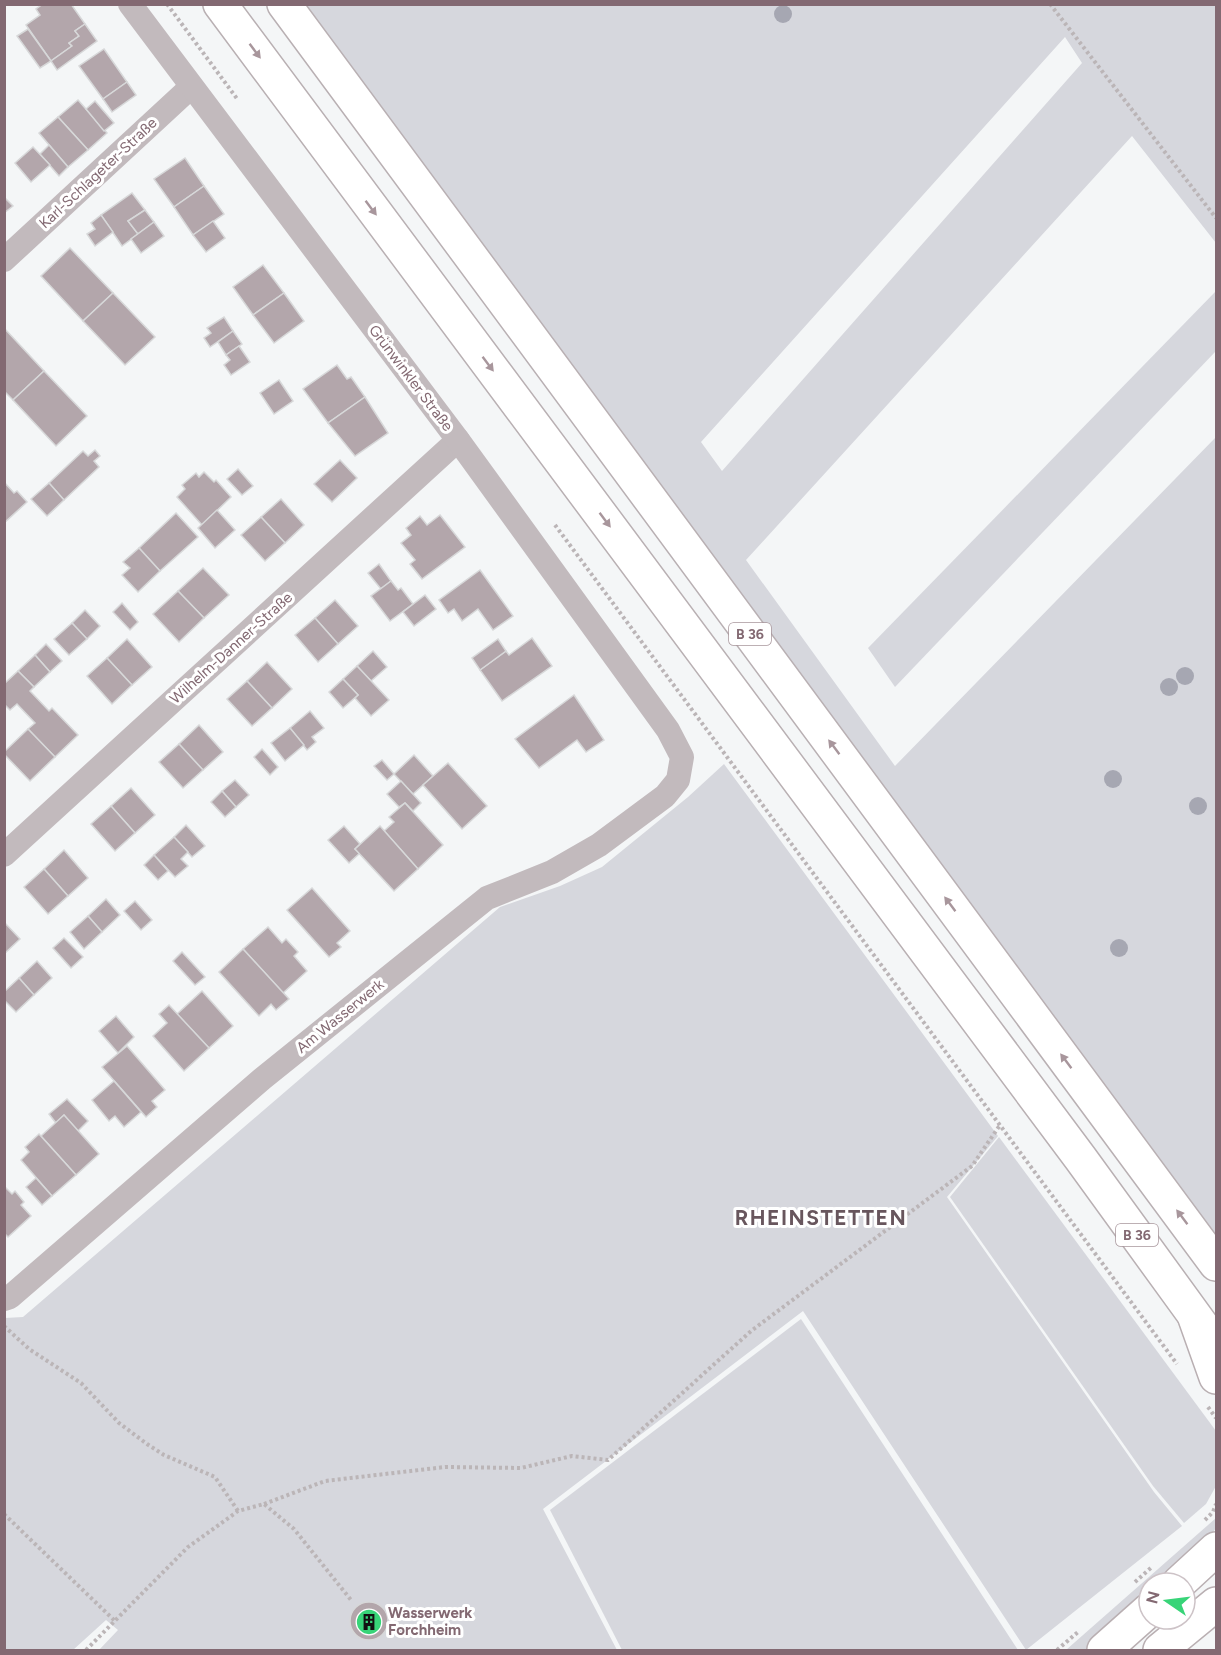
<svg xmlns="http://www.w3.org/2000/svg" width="1221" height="1655" font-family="Figtree,sans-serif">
<rect width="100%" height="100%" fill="#f4f6f7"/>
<g fill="#d6d7dd" fill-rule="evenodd">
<path d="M300 5H1216V243L1132 136 746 560 895 766 1216 437V1236L999 948ZM1065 37 1082 63 722 471 701 442Z"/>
<polygon points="1216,291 1216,351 895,687 868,648"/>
<polygon points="724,764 998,1136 947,1197 1154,1492 1182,1526 1026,1650 803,1311 543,1509 617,1650 99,1650 118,1630 106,1620 73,1650 6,1650 5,1318 23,1317 500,907 560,886 602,867 688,797"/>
<polygon points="999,1137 1216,1431 1216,1486 1206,1504 1184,1523 1153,1486 950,1197"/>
<polygon points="801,1319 1018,1650 622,1650 550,1510"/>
<polygon points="1216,1518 1216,1528 1199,1551 1168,1583 1149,1583 1149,1600 1093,1650 1066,1650"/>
</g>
<g fill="#b3a6ab" stroke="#d7d8d9" stroke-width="1.5">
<polygon points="43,4 71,4 85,24 75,31 79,36 69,43 72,46 51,61 26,25 40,15 36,9"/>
<polygon points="85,24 97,41 57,70 51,61 72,46 69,43 79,36 75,31"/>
<polygon points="28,29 51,61 40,68 17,36"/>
<polygon points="104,49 127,82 103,99 79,66"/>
<polygon points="127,82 136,95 112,112 103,99"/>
<polygon points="78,100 107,133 88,150 58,117"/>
<polygon points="95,101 114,123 104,131 86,109"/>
<polygon points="58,117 88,150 68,167 39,133"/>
<polygon points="49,145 68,167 59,176 40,154"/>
<polygon points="33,147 50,165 31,182 15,163"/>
<polygon points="185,158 204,186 174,207 154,179"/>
<polygon points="204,186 224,214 193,235 174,207"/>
<polygon points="132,193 145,210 128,221 138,234 122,246 101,215"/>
<polygon points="4,197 13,206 4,213"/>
<polygon points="145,210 154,222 138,234 128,221"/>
<polygon points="101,215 113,232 95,246 87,234 95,229 91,223"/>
<polygon points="213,221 225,238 206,252 193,235"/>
<polygon points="154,222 164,236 141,253 131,239"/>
<polygon points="70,248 113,293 83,321 41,276"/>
<polygon points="263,265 284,293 253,315 233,287"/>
<polygon points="113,293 155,337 125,365 83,321"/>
<polygon points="284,293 304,321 274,343 253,315"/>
<polygon points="224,317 233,331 210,347 204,338 211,333 207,328"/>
<polygon points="4,328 44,371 13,400 4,391"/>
<polygon points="233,331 242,344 226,355 218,342"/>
<polygon points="239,346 250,362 231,375 224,365 230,360 226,355"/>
<polygon points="337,365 347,379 351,377 365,397 328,423 303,389"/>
<polygon points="44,371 87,416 56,446 13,400"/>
<polygon points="279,380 293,401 274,414 260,393"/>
<polygon points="365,397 388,433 355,456 328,423"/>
<polygon points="95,450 100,456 94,461 99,467 64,500 49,483 83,451 88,456"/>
<polygon points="340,460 357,478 332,502 314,484"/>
<polygon points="238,469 253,486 242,495 227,479"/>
<polygon points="204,472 214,482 216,480 231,497 202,525 177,497 185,489 182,485 196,473 199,477"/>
<polygon points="4,482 14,493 17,491 27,502 4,523"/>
<polygon points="49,483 64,500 47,516 31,499"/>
<polygon points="281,499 304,525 285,543 261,517"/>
<polygon points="217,510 235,530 215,548 198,528"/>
<polygon points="176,513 198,537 160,571 139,548"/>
<polygon points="440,515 465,547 422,579 410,564 415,560 401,543 411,535 406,528 420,516 427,525"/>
<polygon points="261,517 285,543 265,561 241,535"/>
<polygon points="139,548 160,571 138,592 122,575 130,568 123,562"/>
<polygon points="379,564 391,581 381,589 368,573"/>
<polygon points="203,568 229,595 204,618 178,591"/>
<polygon points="480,570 513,616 493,630 478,609 462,621 454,609 448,613 439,600"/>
<polygon points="391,581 398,590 401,588 413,604 390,621 371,596"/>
<polygon points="178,591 204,618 179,642 153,614"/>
<polygon points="425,595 436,609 414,626 403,612"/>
<polygon points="335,600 358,626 338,644 315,618"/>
<polygon points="122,603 138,622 130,630 113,612"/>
<polygon points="85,610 100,626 87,639 72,623"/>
<polygon points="315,618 338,644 318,662 295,635"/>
<polygon points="72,623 87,639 69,655 54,639"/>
<polygon points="532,638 552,666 502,701 480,670 506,651 509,655"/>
<polygon points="127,639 152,667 132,685 107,658"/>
<polygon points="498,639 506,651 480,670 472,658"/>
<polygon points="46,644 62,661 50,672 35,655"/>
<polygon points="373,651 387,667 371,681 357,666"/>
<polygon points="35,655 50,672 34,687 18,671"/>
<polygon points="107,658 132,685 112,704 87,676"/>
<polygon points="267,662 292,689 272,708 247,681"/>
<polygon points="357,666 389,700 371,716 355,698 358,695 343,679"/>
<polygon points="18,671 34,687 30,691 49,711 52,708 78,735 55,757 28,729 35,723 17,704 10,710 4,704 4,681 6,682"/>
<polygon points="343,679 358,695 343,708 329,692"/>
<polygon points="247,681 272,708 252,726 227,699"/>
<polygon points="574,695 604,740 586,752 577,740 539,768 515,739"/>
<polygon points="310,711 324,728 312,737 316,742 307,750 290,728"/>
<polygon points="199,725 223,752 203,770 179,744"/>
<polygon points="290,728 304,745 285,761 271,743"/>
<polygon points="28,729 55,757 30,781 4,754 4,752"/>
<polygon points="179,744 203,770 183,788 159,762"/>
<polygon points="262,749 278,767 270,775 254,757"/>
<polygon points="414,755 433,776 413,794 394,774"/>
<polygon points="382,760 394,774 387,780 374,766"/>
<polygon points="448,763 487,806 462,829 423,785"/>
<polygon points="235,780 249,795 236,807 222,791"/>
<polygon points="401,781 421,803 413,811 405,803 399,807 387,794"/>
<polygon points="131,788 155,815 135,833 111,806"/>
<polygon points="222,791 236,807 225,817 211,802"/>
<polygon points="405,803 443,845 418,869 384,831 394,822 389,817"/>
<polygon points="111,806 135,833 115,851 91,824"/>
<polygon points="186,825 205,846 192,857 174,837"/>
<polygon points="344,826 360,844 355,849 360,853 349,863 328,840"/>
<polygon points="380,826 418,869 394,891 355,849"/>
<polygon points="174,837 188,852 181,859 188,866 175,877 154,855"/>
<polygon points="64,850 88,878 68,896 44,869"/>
<polygon points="154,855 168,871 158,880 144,865"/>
<polygon points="44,869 68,896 48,914 24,887"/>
<polygon points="312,888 350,931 337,943 341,947 329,957 287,910"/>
<polygon points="106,899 120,915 102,932 88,916"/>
<polygon points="135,901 152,920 141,930 124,911"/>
<polygon points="88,916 102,932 84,949 70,932"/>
<polygon points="4,922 20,939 4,954"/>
<polygon points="268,927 282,943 286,939 298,952 294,956 307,971 283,993 243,949"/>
<polygon points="64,938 83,957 71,968 53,948"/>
<polygon points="243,949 289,999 276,1010 271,1004 259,1016 219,972"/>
<polygon points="182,952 205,977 195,985 173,961"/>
<polygon points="37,961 52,978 34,995 19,978"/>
<polygon points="19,978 34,995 16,1012 4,1000 4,992"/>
<polygon points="202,991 233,1026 209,1048 177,1014"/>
<polygon points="169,1005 209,1048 184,1071 153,1036 167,1023 159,1014"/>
<polygon points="116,1016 134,1037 118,1053 99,1031"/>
<polygon points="127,1046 165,1090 152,1101 157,1107 146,1117 102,1067"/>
<polygon points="114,1081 141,1112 124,1127 115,1116 109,1121 92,1100"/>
<polygon points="67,1099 88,1121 78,1131 64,1115 56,1123 49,1114"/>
<polygon points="64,1115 99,1154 76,1175 41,1136"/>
<polygon points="39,1134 76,1175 52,1196 21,1160 29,1152 25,1147"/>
<polygon points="36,1178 52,1196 42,1205 26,1187"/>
<polygon points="4,1186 12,1194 15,1191 24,1202 21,1205 31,1216 8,1237 4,1233"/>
<circle cx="369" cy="1621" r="19"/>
</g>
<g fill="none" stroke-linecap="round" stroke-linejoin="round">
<g stroke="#b9afb2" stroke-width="36">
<g id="secondary">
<polyline points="1195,1318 1216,1377"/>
<polyline points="1179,1583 1216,1549"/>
<polyline points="1104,1650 1149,1610"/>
<polyline points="1160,1650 1216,1604"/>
</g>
</g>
<g stroke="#b9b0b3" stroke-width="36">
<g id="primary">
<polyline points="220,4 1081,1159 1216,1345"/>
<polyline points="284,4 1216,1264"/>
</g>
</g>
<g stroke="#bbb5b7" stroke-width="4" stroke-dasharray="3 3" stroke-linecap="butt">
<polyline points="167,4 238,100"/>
<polyline points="1050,4 1216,218"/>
<polyline points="555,525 1177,1364"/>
<polyline points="4,1326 29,1349 81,1383 119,1423 147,1444 164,1455 215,1477 238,1511"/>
<polyline points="1208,1407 1216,1418"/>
<polyline points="264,1504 325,1481 445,1467 521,1468 572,1456 608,1460 751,1331 972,1166 1000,1125"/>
<polyline points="4,1514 115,1621"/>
<polyline points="1205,1520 1213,1512 1216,1504"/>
<polyline points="1135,1582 1152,1567"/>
<polyline points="86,1650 188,1547 238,1511 264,1504 294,1529 351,1600"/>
<polyline points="1057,1650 1078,1632"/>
</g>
<g stroke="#c2babd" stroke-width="24">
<polyline points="4,260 191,87"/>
<polyline points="4,855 458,440"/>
<polyline points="4,1299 10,1297 262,1079 487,898 552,872 599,845 665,796 678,780 682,757 668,730 458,440 130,4"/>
</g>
<use href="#secondary" stroke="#fff" stroke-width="33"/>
<use href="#primary" stroke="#fff" stroke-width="33"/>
</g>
<g fill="#a6a7b2">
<circle cx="783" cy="14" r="9"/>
<circle cx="1185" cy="676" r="9"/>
<circle cx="1169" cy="687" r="9"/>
<circle cx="1113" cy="779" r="9"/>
<circle cx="1198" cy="806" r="9"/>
<circle cx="1119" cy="948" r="9"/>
</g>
<defs><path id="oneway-solid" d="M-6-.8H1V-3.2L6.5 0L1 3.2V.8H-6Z" transform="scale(1.5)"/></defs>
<g fill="#a8969c">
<use href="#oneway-solid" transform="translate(255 51) rotate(53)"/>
<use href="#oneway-solid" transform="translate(371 208) rotate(53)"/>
<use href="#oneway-solid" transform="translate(488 364) rotate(53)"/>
<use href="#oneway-solid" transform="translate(605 520) rotate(53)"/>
<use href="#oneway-solid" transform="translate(834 747) rotate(-127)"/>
<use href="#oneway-solid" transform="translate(950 904) rotate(-127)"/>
<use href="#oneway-solid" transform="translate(1066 1061) rotate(-127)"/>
<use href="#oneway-solid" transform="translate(1182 1217) rotate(-127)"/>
</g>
<defs>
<g id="building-disc" transform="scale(1.35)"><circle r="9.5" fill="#38d478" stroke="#fff"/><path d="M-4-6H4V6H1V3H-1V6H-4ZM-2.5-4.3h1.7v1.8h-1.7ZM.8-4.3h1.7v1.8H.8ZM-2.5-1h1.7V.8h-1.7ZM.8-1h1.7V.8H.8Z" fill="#111"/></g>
</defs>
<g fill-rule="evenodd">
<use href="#building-disc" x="369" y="1622"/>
</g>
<g text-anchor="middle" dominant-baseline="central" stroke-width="6" stroke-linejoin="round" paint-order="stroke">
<g fill="#fff" stroke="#a8969c" stroke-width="1.5">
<rect x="729" y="623" width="42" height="22" rx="4.5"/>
<rect x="1116" y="1224" width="42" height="22" rx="4.5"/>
</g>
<g font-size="14" font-weight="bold" fill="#836972">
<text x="750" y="634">B 36</text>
<text x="1137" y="1235">B 36</text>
</g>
<g font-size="15" fill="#836972" stroke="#fff">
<text transform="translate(98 173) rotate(-43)">Karl-Schlageter-Straße</text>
<text transform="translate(411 378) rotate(53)">Grünwinkler Straße</text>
<text transform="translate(231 648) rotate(-42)">Wilhelm-Danner-Straße</text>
<text transform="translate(340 1016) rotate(-39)">Am Wasserwerk</text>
</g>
<g font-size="15" font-weight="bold" fill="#836972" stroke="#fff" text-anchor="start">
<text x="388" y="1613">Wasserwerk<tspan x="388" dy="17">Forchheim</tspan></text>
</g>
<g font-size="21" font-weight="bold" letter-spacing="1.5" fill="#68565d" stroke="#fff">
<text x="821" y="1217">RHEINSTETTEN</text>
</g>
</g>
<rect width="1221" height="1655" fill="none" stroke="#836972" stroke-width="12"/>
<g transform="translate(1167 1601) rotate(284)"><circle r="28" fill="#ffffff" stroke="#cdc3c7" stroke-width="1.5"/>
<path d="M0-4.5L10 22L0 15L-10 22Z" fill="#38d478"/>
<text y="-9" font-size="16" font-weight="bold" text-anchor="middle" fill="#836972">N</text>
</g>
</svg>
